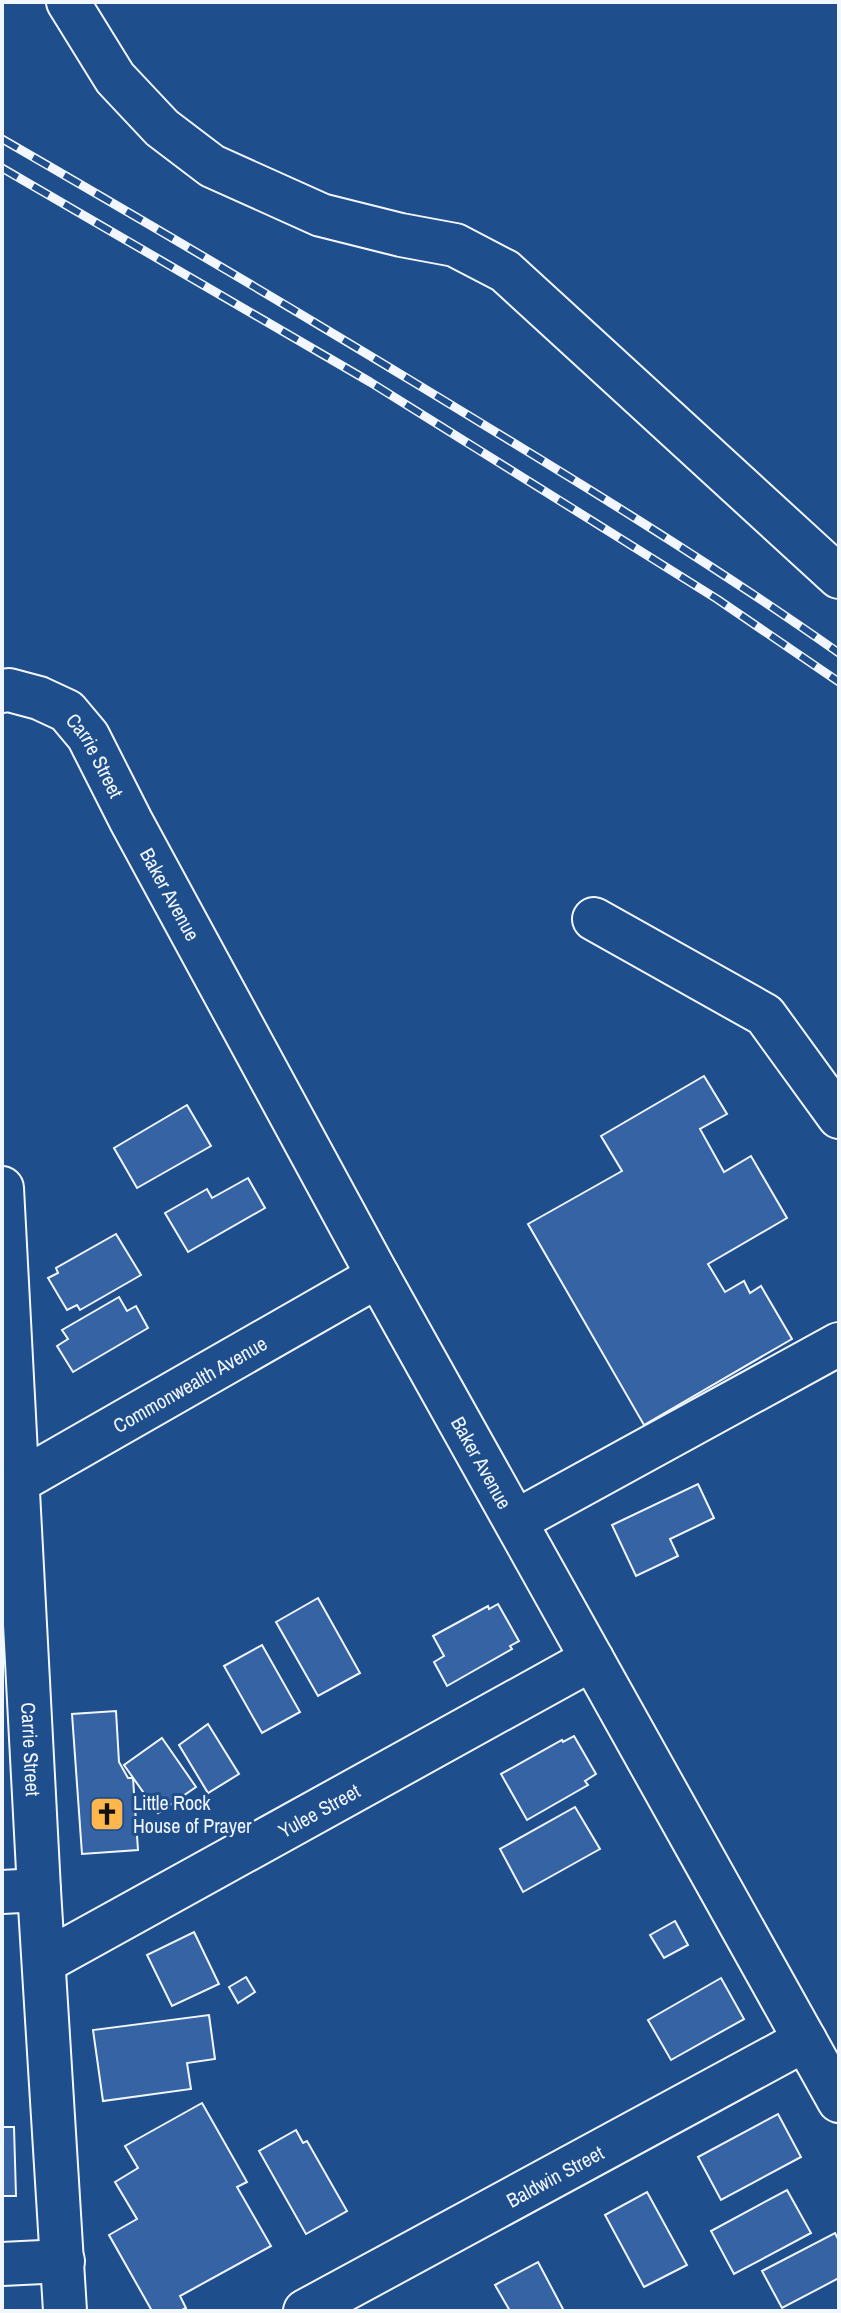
<svg xmlns="http://www.w3.org/2000/svg" width="841" height="2313" font-family="'Archivo Narrow',sans-serif">
<rect width="100%" height="100%" fill="#1f4e8c"/>
<g fill="#3563a3" stroke="#f2f6ff" stroke-width="2">
<polygon points="704,1076 727,1114 700,1129 724,1172 751,1156 787,1218 708,1264 725,1292 744,1281 750,1293 761,1286 792,1339 644,1425 528,1224 622,1171 601,1136"/>
<polygon points="187,1105 211,1146 137,1188 114,1148"/>
<polygon points="248,1178 265,1208 188,1252 165,1213 207,1189 212,1198"/>
<polygon points="116,1234 141,1275 80,1310 77,1305 67,1310 48,1278 58,1273 56,1268"/>
<polygon points="119,1297 127,1311 136,1306 148,1328 73,1372 57,1346 68,1339 62,1330"/>
<polygon points="698,1484 714,1518 670,1539 678,1556 636,1576 612,1525"/>
<polygon points="318,1598 360,1673 318,1696 276,1622"/>
<polygon points="498,1604 519,1641 510,1646 512,1649 447,1686 434,1662 444,1656 433,1636 488,1606 489,1609"/>
<polygon points="262,1645 300,1712 262,1733 224,1666"/>
<polygon points="116,1711 119,1762 128,1778 133,1778 138,1850 82,1854 72,1714"/>
<polygon points="208,1724 239,1774 208,1793 179,1745"/>
<polygon points="574,1736 596,1774 585,1781 588,1785 527,1820 501,1774 562,1740 563,1742"/>
<polygon points="162,1738 196,1787 158,1813 124,1765"/>
<polygon points="575,1807 600,1849 523,1892 500,1849"/>
<polygon points="675,1921 688,1945 664,1958 650,1935"/>
<polygon points="194,1932 219,1984 172,2006 147,1955"/>
<polygon points="246,1977 255,1992 238,2003 229,1987"/>
<polygon points="721,1978 744,2019 671,2060 648,2020"/>
<polygon points="209,2015 215,2059 187,2063 191,2089 103,2101 93,2030"/>
<polygon points="202,2103 247,2182 237,2187 271,2246 180,2296 186,2308 180,2311 152,2311 109,2235 137,2219 115,2182 138,2168 125,2146"/>
<polygon points="778,2114 801,2157 721,2200 698,2157"/>
<polygon points="2,2127 14,2127 16,2196 2,2196"/>
<polygon points="296,2130 303,2143 307,2141 347,2211 306,2234 259,2151"/>
<polygon points="787,2190 811,2233 734,2274 711,2231"/>
<polygon points="647,2192 687,2265 644,2287 605,2215"/>
<polygon points="835,2233 839,2241 839,2278 782,2308 762,2271"/>
<polygon points="538,2262 564,2311 510,2311 495,2285"/>
</g>
<g fill="none" stroke-linecap="round" stroke-linejoin="round">
<g stroke="#f2f6ff" stroke-width="46">
<g id="minor">
<polyline points="68,2 115,78 162,128 212,166 321,215 401,235 455,245 505,271 839,577"/>
<path id="s1" d="M2 691 9 690 39 698 67 711 88 736 131 821 378 1276 839 2101"/>
<polyline points="594,919 765,1015 839,1117"/>
<path id="s2" d="M2 1188 39 1890 65 2311"/>
<path id="s3" d="M2 1491 378 1276"/>
<polyline points="516,1521 839,1344"/>
<polyline points="2,1892 39,1890"/>
<path id="s4" d="M44 1962 592 1659"/>
<polyline points="2,2264 63,2261"/>
<path id="s5" d="M305 2311 805 2040"/>
</g>
</g>
<use href="#minor" stroke="#1f4e8c" stroke-width="42"/>
<g stroke="#f2f6ff" stroke-width="9">
<g id="rail">
<path d="M2 139C144 221 285 304 425 389 565 474 705 559 839 653"/>
<polyline points="2,168 370,382 717,599 839,682"/>
</g>
</g>
<use href="#rail" stroke="#1f4e8c" stroke-width="6" stroke-dasharray="18" stroke-linecap="butt"/>
</g>
<defs>
<g id="church-square" transform="scale(1.8)"><rect x="-9" y="-9" width="18" height="18" rx="4" fill="#ffb74d" stroke="#1f4e8c"/><path d="M-1.2-6h2.4v3.5h3.3v2.4h-3.3V6h-2.4V-.1h-3.3v-2.4h3.3Z" fill="#111"/></g>
</defs>
<g fill-rule="evenodd">
<use href="#church-square" x="107" y="1814"/>
</g>
<g text-anchor="middle" dominant-baseline="central" stroke-width="6" stroke-linejoin="round" paint-order="stroke">
<g font-size="20" fill="#f2f6ff" stroke="#1f4e8c">
<text stroke="none"><textPath href="#s1" startOffset="122">Carrie Street</textPath></text>
<text stroke="none"><textPath href="#s1" startOffset="280">Baker Avenue</textPath></text>
<text stroke="none"><textPath href="#s3" startOffset="216">Commonwealth Avenue</textPath></text>
<text stroke="none"><textPath href="#s1" startOffset="928">Baker Avenue</textPath></text>
<text stroke="none"><textPath href="#s2" startOffset="562">Carrie Street</textPath></text>
<text stroke="none"><textPath href="#s4" startOffset="314">Yulee Street</textPath></text>
<text stroke="none"><textPath href="#s5" startOffset="284">Baldwin Street</textPath></text>
</g>
<g font-size="20" fill="#f2f6ff" stroke="#1f4e8c" text-anchor="start">
<text x="133" y="1802">Little Rock<tspan x="133" dy="23">House of Prayer</tspan></text>
</g>
</g>
<rect width="841" height="2313" fill="none" stroke="#f2f6ff" stroke-width="8"/>
</svg>
